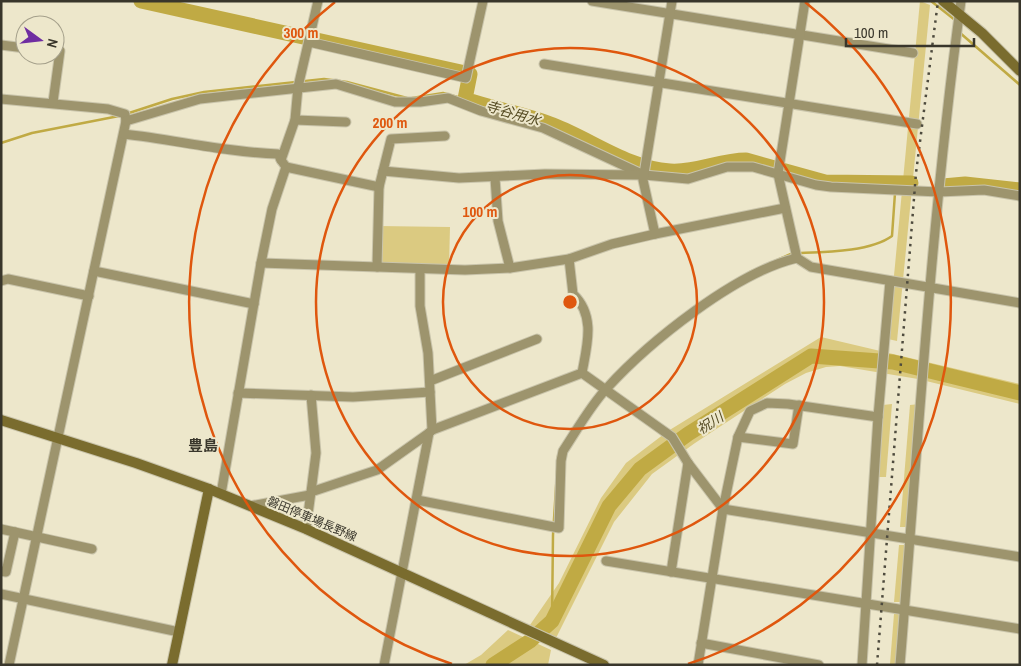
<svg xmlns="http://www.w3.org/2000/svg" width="1021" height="666" font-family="'Archivo Narrow','Noto Sans JP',sans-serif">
<rect width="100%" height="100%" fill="#ede7cb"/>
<g fill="#dbca81">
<polygon points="920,1 930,5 897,341 888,339"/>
<polygon points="378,226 450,227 449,268 377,267"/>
<polygon points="821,337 1020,384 1020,404 918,379 840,366 826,367 806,373 785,384 695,443 652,474 614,522 551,648 530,625 559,583 601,498 626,463 668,431"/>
<polygon points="892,404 886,477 879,477 883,405"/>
<polygon points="920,404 909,527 900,527 910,405"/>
<polygon points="899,545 907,545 903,602 894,602"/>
<polygon points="894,614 901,614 896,665 890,664"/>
<polygon points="508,630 551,650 548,665 464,665 481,655"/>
</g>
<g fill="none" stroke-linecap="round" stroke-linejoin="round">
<g stroke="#c0aa44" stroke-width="2.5">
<polyline points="931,1 955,20"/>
<polyline points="959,32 1020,85"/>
<polyline points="412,98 443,93 465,99"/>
<polyline points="126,114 172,99 204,92 324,79 347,82 407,98"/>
<polyline points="1,143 32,133 119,116"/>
<path d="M798 253C825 252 870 252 892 236L895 193"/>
<polyline points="750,272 793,253"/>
<polyline points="552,621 553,535 558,456"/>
</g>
<g stroke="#c0aa44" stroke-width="15">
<path d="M141 1 470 74 465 99C494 109 525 114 553 125 592 140 627 168 670 171 696 173 720 160 746 160L825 182 911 183"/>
<polyline points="943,186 965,184 1020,190"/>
<polyline points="493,665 530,641 552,621 609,506 640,469 688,434 811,356 893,362 1020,393"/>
</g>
<g stroke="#c9c4ab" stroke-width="11">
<g id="street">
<polyline points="592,1 913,53"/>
<polyline points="805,1 778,174 797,258 811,267 1020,303"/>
<polyline points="309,42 466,78 483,1"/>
<polyline points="1,45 25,48"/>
<polyline points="544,64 917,124"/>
<polyline points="1,99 108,109 125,114 126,121 9,665"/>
<polyline points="53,102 60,51 55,50"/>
<polyline points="295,120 346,122"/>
<polyline points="126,121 200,99 336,84 395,102 420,102 448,98 481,111 543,128 644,175 688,179 727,167 753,167 816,185 831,187 939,192 984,190 1020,196"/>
<path d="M124 134C177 140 224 152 278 154L281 160"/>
<polyline points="286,167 379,187"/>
<polyline points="383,171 459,178 545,174 639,175"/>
<polyline points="495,178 498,221 510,268"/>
<polyline points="655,234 643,180 672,1"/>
<polyline points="261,263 465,270 510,268 569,259 612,244 655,234 785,208"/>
<polyline points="377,267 379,187 391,139 445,136"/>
<polyline points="94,271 254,304"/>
<polyline points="1,281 8,279 89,296"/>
<polyline points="582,373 672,437 688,463 723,509 1020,557"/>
<polyline points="430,381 537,339"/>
<polyline points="238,393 353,397 430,392"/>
<path d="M432 430 582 373C587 345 596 316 573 294L569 259"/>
<polyline points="738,437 793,444 799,405"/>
<polyline points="311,492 316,453 311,395"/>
<polyline points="221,494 261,263 272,209 286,167 281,160 295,120 298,87 318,1"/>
<path d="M417 500 559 528 561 461 563 451C577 430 590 406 607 388 649 342 736 272 797 258"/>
<polyline points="250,506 310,495"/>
<polyline points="1,529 92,549"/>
<polyline points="306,529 311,492 377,470 429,433"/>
<polyline points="606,561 1020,629"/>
<polyline points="1,571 6,572 15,532"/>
<polyline points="671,572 688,463"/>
<polyline points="1,594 179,632"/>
<polyline points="701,643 819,665"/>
<polyline points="384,665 429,433 432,430 428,353 420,306 420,269"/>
<polyline points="698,665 723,509 738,437 750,411 767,403 788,404 878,417"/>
<polyline points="862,665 878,417 890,281"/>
<path d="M900 665C918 444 931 221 961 1"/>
</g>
</g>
<g stroke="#c9c4ab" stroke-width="12">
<g id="secondary">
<polyline points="943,1 982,33 1020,71"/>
<polyline points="1,420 136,463 209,489 306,529 604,665"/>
<polyline points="172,665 209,489"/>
</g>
</g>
<use href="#street" stroke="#9d946d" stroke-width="9"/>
<use href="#secondary" stroke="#7a6c2e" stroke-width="10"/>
<polyline stroke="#4e4b3e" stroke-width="2.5" stroke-dasharray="2.5 5" stroke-linecap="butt" points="877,665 916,173 938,1"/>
</g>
<g fill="none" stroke="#df570e" stroke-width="2.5">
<circle cx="570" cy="302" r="127"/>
<circle cx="570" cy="302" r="254"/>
<path d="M452 664A381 381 0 0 1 335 2M805 2A381 381 0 0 1 688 664"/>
</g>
<g text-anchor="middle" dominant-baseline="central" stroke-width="4" stroke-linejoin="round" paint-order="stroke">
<g font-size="12" fill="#39362b" stroke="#ede7cb">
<text transform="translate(312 519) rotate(23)">磐田停車場長野線</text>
</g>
<g font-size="14" font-style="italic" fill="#564c23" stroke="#ede7cb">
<text transform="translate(513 113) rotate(16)">寺谷用水</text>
<text transform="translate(710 423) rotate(-33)">祝川</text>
</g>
<g font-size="15" font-weight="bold" fill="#39362b" stroke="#ede7cb">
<text x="203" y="445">豊島</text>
</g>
</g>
<circle cx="570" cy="302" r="8" fill="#df570e" stroke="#ede7cb" stroke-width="2.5"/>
<g font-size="15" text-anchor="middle" font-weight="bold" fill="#df570e" stroke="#ede7cb" stroke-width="4" stroke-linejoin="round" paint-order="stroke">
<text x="301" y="38">300 m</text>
<text x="390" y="128">200 m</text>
<text x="480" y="217">100 m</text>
</g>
<rect width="1021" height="666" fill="none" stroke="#39362b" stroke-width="5"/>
<g transform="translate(40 40) rotate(105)"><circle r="24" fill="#ede7cb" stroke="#a5a08b"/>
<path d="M0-4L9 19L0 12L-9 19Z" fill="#6f2da1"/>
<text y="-8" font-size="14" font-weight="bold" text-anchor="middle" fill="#39362b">N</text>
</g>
<path d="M846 38v8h128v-8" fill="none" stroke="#39362b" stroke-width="2.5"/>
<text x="854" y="38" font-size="15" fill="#39362b" stroke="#ede7cb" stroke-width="4" paint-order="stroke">100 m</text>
</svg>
